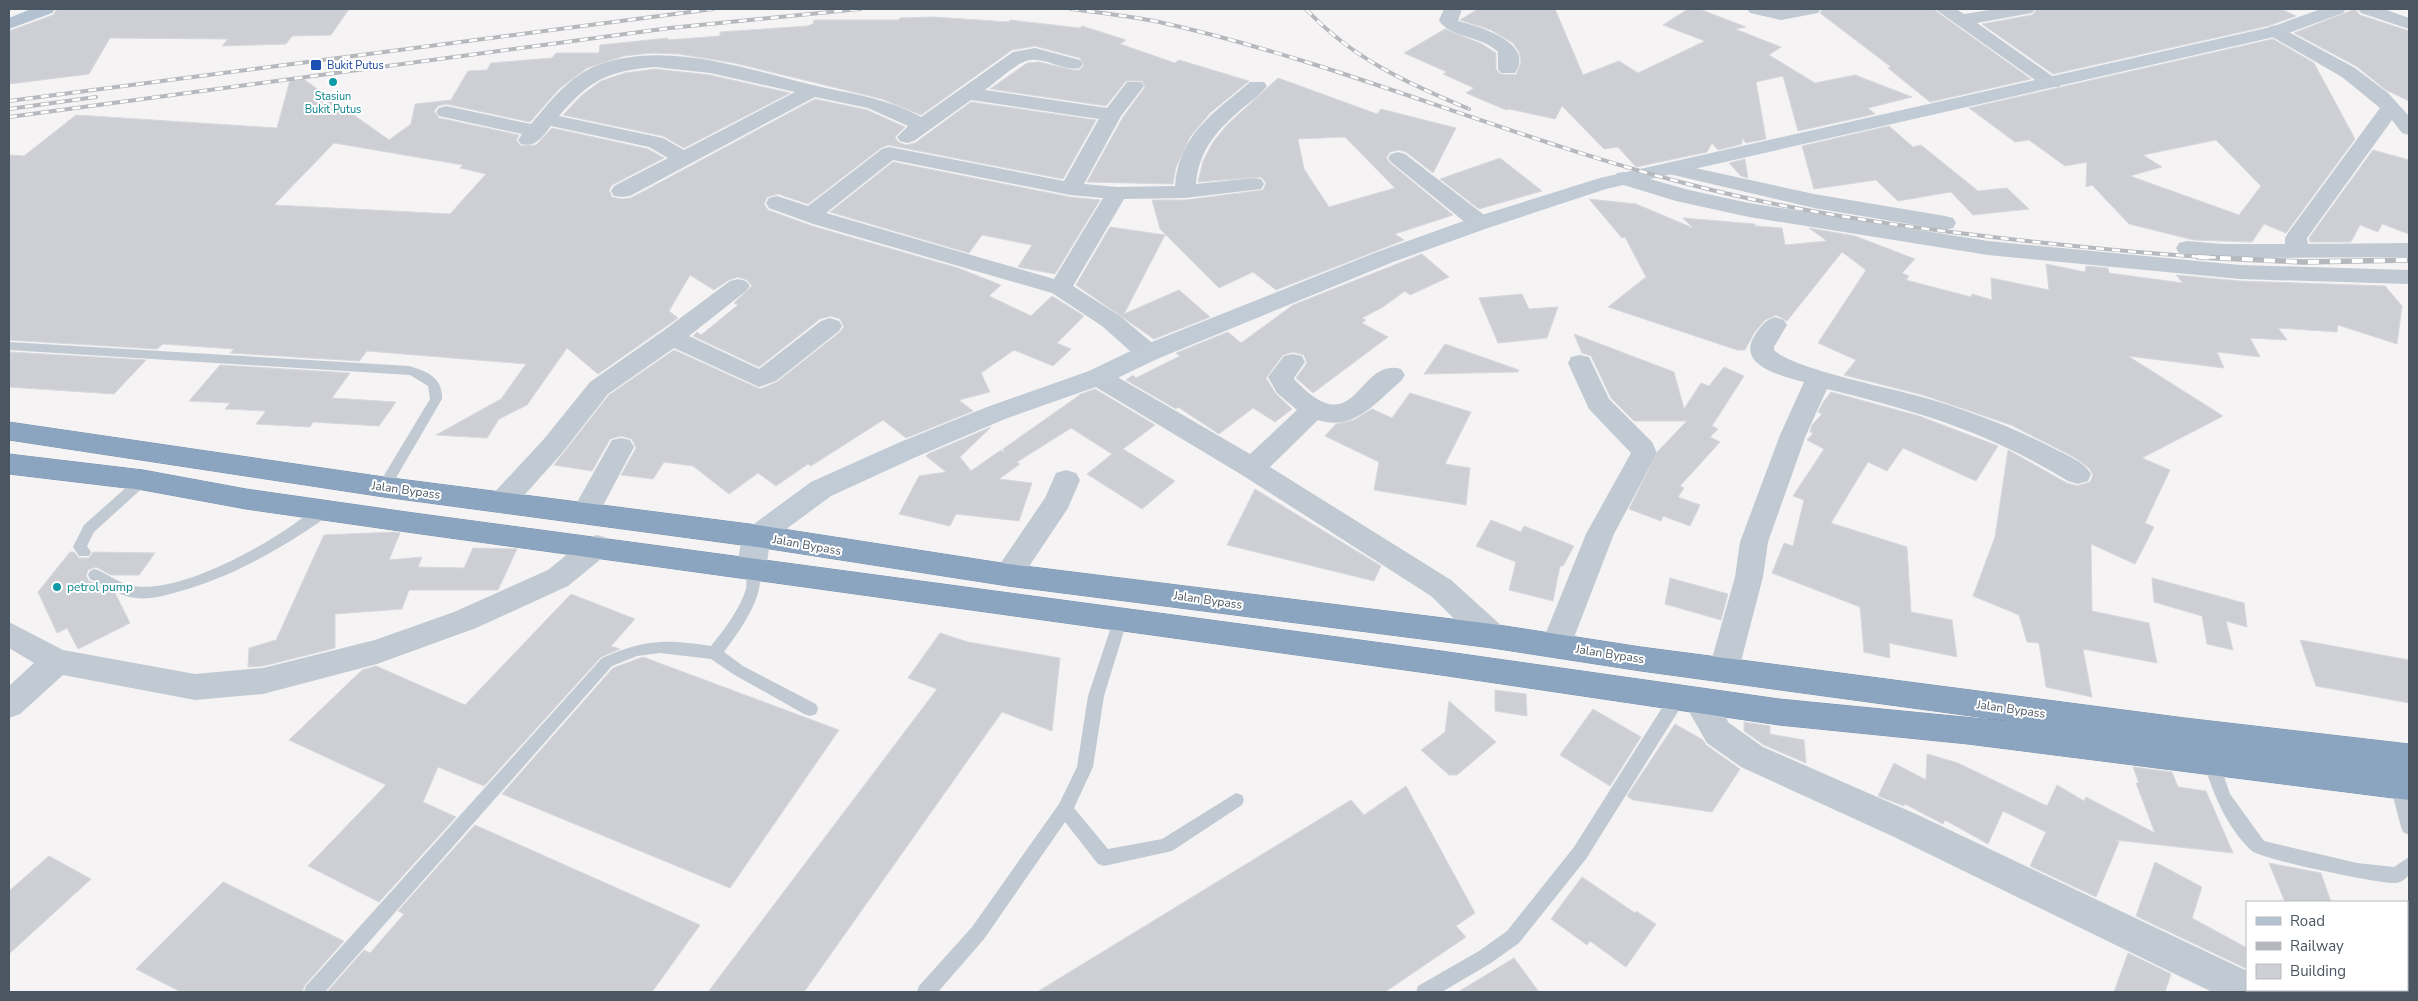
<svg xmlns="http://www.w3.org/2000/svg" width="2418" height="1001" font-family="'Nunito Sans',sans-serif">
<rect width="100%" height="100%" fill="#f5f3f3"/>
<g fill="#cdcfd5" stroke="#d7d9de" fill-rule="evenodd">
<polygon points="57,9 349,9 331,35 292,36 286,44 222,46 228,39 110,38 89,74 9,84 9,31 53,15"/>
<polygon points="1478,9 1555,9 1583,75 1619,61 1638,73 1705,41 1663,25 1688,9 1699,9 1746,27 1735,29 1781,47 1769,55 1815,83 1855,75 1912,97 1868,108 1875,114 1798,131 1783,76 1756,82 1766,139 1746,143 1742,138 1742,144 1718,150 1712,143 1707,152 1636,167 1618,147 1604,149 1562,106 1555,119 1509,109 1506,110 1466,93 1474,88 1443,74 1447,72 1404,53 1445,29 1482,44 1496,53 1496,69 1500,74 1516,75 1521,62 1519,52 1513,43 1491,30 1460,20"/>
<polygon points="1823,9 1933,9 2031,79 1930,102 1888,68 1891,67 1820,13"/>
<polygon points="2037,9 2281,9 2296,16 2268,26 2053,74 1982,24 2032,15"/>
<polygon points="2355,9 2360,15 2409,31 2409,101 2386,90 2356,66 2294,33"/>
<path d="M933 17 1009 22 1010 20 1080 28 1082 26 1126 40 1120 44 1175 63 1179 60 1249 81 1210 113 1190 137 1176 167 1173 184 1087 182 1123 117 1145 87 1142 81H1126L1106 106 990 89 1027 63 1039 62 1073 70H1080L1084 65 1080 58 1035 46 1012 50 921 115 882 99 734 63 679 54 651 53 624 56 587 68 559 89 530 122 446 104 438 106 434 111 439 118 519 135 516 140 521 146 536 145 552 128 648 149 664 158 612 185 609 190 612 197 622 199 631 198 815 99 867 110 905 127 895 137 898 142 906 145 915 143 971 102 1096 120 1063 179 888 145 881 148 808 204 778 194 767 197 764 204 768 210 812 226 958 268 1001 285 989 296 1031 316 1052 296 1084 316 1057 343 1071 349 1053 366 1014 350 981 373 990 392 959 400 973 411 906 438 883 420 811 466 808 464 776 486 758 473 729 494 693 466 664 462 653 479 621 475 636 448 632 439 621 436 610 439 592 471 554 465 609 395 674 350 760 389 777 382 840 332 844 327 840 319 831 316 820 319 759 367 693 336 697 332 701 335 738 305 734 303 752 286 747 280 738 277 729 280 714 290 690 275 669 311 678 318 598 374 567 348 527 405 499 419 487 438 436 435 501 399 526 364 367 351 359 361 230 353 234 349 163 344 157 349 9 340V155L24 156 76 115 277 128 290 80 302 78 389 140 411 124 415 104 451 100 468 71 487 70 491 63 552 58 556 53H599L600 45 668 38 667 40 720 36V32L807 26 813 24 814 20H899L900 18ZM334 143 463 165 460 168 486 174 450 214 274 205Z"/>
<path d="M2273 39 2314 63 2355 139 2286 233 2264 224 2252 242 2194 240 2129 224 2092 185 2086 187 2087 162 2065 166 2029 140 2015 142 1969 108ZM2216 140 2261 186 2239 215 2130 176 2162 167 2143 155Z"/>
<polygon points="655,69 710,75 790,93 684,148 663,136 563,115 582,95 601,81 625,73"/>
<path d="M1278 78 1377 114 1381 109 1456 128 1433 173 1406 152 1399 150 1390 152 1386 158 1390 163 1453 215 1395 234 1404 240 1276 290 1253 272 1219 288 1160 229 1152 200H1185L1263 190 1266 183 1261 177 1198 182 1203 161 1213 142 1227 125ZM1345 137 1395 188 1329 207 1304 169 1298 139Z"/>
<polygon points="1889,126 1913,147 1921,145 1978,191 2007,188 2029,209 1973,215 1951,192 1898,201 1876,180 1814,189 1802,146"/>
<polygon points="2373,150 2409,160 2409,234 2382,224 2378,232 2360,225 2351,242 2310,242 2309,238"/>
<polygon points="1500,158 1542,191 1479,209 1440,179"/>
<polygon points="1745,159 1748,178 1741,176 1729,163"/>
<polygon points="893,162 1070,197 1100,200 1055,274 1018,267 1032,245 982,235 969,253 830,212"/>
<polygon points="1589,199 1636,204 1693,228 1683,218 1755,224 1755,226 1782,228 1785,245 1827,241 1809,228 1855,236 1915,259 1902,273 1909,276 1906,280 1971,297 1972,294 1992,300 1991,278 2049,290 2046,264 2085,272 2086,266 2108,268 2109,273 2183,283 2176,275 2240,281 2385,286 2402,306 2397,344 2338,325 2337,332 2278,328 2287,340 2250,338 2260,357 2217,352 2224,368 2128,356 2223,416 2142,458 2170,470 2145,523 2154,527 2135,564 2091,544 2092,611 2149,623 2157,663 2083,649 2092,697 2046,687 2039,643 2027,642 2019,615 1973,596 1995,537 2008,450 2067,483 2077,486 2090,482 2093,475 2089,468 2074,457 2011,425 1923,395 1844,375 1856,360 1818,343 1866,270 1842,252 1787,321 1776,315 1765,320 1754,333 1745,350 1737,350 1608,307 1646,277 1625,237 1622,238"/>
<polygon points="1110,227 1165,235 1124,314 1179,290 1210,317 1154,339 1076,285"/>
<polygon points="1422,254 1449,277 1410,295 1405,291 1383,307 1362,318 1366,320 1362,323 1388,337 1313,393 1296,378 1307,363 1304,355 1293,352 1283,355 1266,378 1276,394 1292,409 1275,422 1253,408 1219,434 1178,407 1176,409 1126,380 1133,375 1136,378 1180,356 1176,353 1228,332 1241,343 1293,305"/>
<polygon points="1522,294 1529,309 1558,307 1547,338 1498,343 1479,298"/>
<polygon points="1574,334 1674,372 1684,409 1701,383 1709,386 1724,367 1744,376 1712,426 1718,429 1710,437 1720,442 1680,486 1684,488 1678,497 1700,505 1690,526 1663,516 1661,521 1629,509 1658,451 1687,421 1634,421 1611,398 1591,356 1582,353"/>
<polygon points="1445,344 1519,370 1518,372 1424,374"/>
<polygon points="9,352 146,360 114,394 9,387"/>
<polygon points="220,365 350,373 332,398 396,402 379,426 313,422 310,427 256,424 266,411 225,409 230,403 189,401"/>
<polygon points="1095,389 1155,425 1123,449 1175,481 1142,509 1087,474 1112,454 1071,428 1017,462 1020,464 999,479 1032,483 1019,521 956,514 950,526 899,514 919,476 946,472 926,456 928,454 991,427 960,457 971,471 1001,450 1005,453 1003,449 1081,394"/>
<polygon points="1831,392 1919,416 1998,446 1976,481 1903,448 1887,471 1868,462 1831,523 1907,547 1911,612 1952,620 1957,657 1889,643 1890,658 1864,652 1860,607 1772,573 1784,543 1793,546 1804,500 1793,496 1824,449 1807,440 1813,433 1810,432 1812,425 1822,414 1818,412 1824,401"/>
<polygon points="1410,393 1471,412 1445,464 1470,468 1466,505 1374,490 1379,462 1325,436 1336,424 1354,420 1372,409 1392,418"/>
<polygon points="1255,489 1381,566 1374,581 1227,545"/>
<polygon points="1491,520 1521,532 1524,526 1574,546 1563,566 1560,566 1553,601 1509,590 1516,562 1476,546"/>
<polygon points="395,532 400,533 389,560 422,557 418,567 464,568 473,548 517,549 498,590 409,590 402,609 335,614 335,648 263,666 248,667 249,648 276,640 324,535"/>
<polygon points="70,552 74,552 79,558 89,558 93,552 155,553 139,575 111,575 96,567 88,570 86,576 89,581 115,593 130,623 78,649 67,628 57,633 38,592"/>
<polygon points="1670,578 1728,594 1721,620 1665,604"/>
<polygon points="2152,578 2244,603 2247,627 2226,621 2233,650 2207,644 2202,616 2154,602"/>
<polygon points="571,594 635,619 611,646 620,649 601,657 484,786 438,767 423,802 456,817 379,902 308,866 386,785 289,740 362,670 376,666 465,705"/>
<polygon points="940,633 968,642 1060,658 1052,731 1002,712 804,992 708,992 937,689 908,678"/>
<polygon points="2300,640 2409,660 2409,703 2316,686"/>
<polygon points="643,657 839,730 730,888 502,794 613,668"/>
<polygon points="1495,690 1526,694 1527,716 1495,711"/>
<polygon points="1449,701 1496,742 1457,775 1449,775 1421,750 1445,732"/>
<polygon points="1593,709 1641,737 1610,786 1560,755"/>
<polygon points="1744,722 1770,726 1770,734 1804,740 1806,763 1764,745 1744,731"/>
<polygon points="1675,724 1703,740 1706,745 1740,769 1712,812 1633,800 1627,796"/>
<polygon points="1927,754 1958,763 2047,806 2057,785 2084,801 2086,797 2155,833 2136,783 2139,783 2133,767 2172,772 2178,787 2206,791 2233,853 2115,840 2119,842 2096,897 2030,866 2046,832 2003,811 1988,844 1945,820 1943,824 1905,804 1904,806 1878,796 1894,763 1926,780"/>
<polygon points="1406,786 1475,913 1456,926 1466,937 1385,992 1037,992 1351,800 1364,815"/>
<polygon points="475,825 700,925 652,992 327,992 364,950 370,953 404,914 398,911"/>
<polygon points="49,856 91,879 9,954 9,891"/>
<polygon points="2155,862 2202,887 2192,918 2247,948 2245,968 2136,916"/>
<polygon points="2269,863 2321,873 2331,902 2285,902"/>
<polygon points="1582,877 1635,913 1636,911 1656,924 1626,967 1590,941 1587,945 1551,919"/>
<polygon points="223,882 344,941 305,985 302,992 181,992 136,969"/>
<polygon points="2128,953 2171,974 2165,992 2114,992"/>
<polygon points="1514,958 1539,992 1458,992"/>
</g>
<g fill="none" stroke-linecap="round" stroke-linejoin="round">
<g stroke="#7690ad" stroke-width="1">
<polygon id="highway" points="9,422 384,477 757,525 1008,564 1492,624 1641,647 2185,718 2409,744 2409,800 1968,744 1779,725 1434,674 414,533 246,509 143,490 9,474 9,454 143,470 246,489 414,513 1434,650 1779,699 2015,722 1641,671 1492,648 1008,586 757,547 384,497 9,440"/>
</g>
<g fill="#c1cad2" fill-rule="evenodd">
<path d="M9 342 409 366C427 371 443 378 442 399L389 490 384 492 377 487 430 399 428 386 410 375 9 350Z"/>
<polygon points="143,475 150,480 148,483 94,532 87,546 91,552 89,556 79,556 73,547 84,525 138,477"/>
<path d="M328 504 335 509 333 513C285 546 237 575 181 591 167 595 150 600 136 598 119 596 105 586 90 579L88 575 90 571 95 569C108 574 120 584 134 586 175 593 245 556 279 534 295 525 311 509 328 504Z"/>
<path d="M752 564 757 566C770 590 739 632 724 652L743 666 816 704 818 709 816 714 810 716 804 714 733 674 711 659 660 653 637 656 612 666 325 992H304L306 986 602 658C645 639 665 639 711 646 724 630 740 609 746 589 748 581 743 574 747 566Z"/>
<polygon points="1120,615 1125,617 1127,621 1104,696 1093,767 1074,808 1108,849 1162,839 1236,793 1242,795 1244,800 1242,805 1172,851 1104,866 1098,864 1065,822 984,939 938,992 917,992 919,986 972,927 1059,804 1077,767 1088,696 1113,621 1115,617"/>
<polygon points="1678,691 1684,692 1686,697 1684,702 1586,859 1519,943 1491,963 1442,992 1416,992 1418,986 1479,951 1507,931 1574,847 1672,692"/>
<path d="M2211 754 2217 756 2230 794 2264 841 2357 863 2394 867 2409 857V875C2405 879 2402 882 2396 883 2380 884 2261 859 2252 851 2226 827 2213 793 2203 761L2205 756Z"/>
<polygon points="2398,778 2404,780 2409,796 2409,835 2403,832 2401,827 2390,785 2392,780"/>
</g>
<g fill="#c1cad2" fill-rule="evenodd">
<path d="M1444 9H1462L1458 21C1477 26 1536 42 1515 73H1501L1498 69V52C1481 35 1449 38 1439 20Z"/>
<polygon points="1747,9 1821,9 1818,13 1781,20 1750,13"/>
<polygon points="1935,9 1956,9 1964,14 1996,9 2035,9 2032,13 2026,14 1977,23 2062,83 2059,87 2045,87"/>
<polygon points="2358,9 2384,9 2409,18 2409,29 2361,13"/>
<polygon points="2276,25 2355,68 2388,93 2409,116 2409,135 2402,133 2392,120 2307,238 2308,244 2409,243 2409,257 2222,258 2179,253 2176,248 2179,243 2187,241 2222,244 2285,244 2285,238 2288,233 2380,108 2342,77 2269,35 2267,31 2269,27"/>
<path d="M1035 48 1080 60 1083 64 1080 68C1062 72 1044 55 1026 61 1014 65 996 82 985 90L1107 108 1127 82H1141L1144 86 1121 116 1084 184 1117 187 1175 186C1179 134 1214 113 1250 82H1264L1267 86C1261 94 1252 101 1244 107 1218 129 1199 149 1196 184L1253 178 1261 179 1264 184 1261 189 1185 198 1124 199 1073 286 1120 316 1157 347 1160 353 1157 359 1148 361 1139 359 1102 326 1052 293 813 224 769 208 766 203 769 198 777 196 808 206 882 149 889 147 1064 181 1099 119 971 100 914 141 907 143 900 141 897 137 908 126 868 108 815 97 630 196 622 197 614 196 611 191 614 186 668 158 649 147 551 126C542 137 536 148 521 144L518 140 522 134 439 116 436 112 439 108 446 106 531 124C549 103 569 76 598 65 667 40 745 69 813 85 851 94 887 98 921 117L1013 52ZM655 67 710 73 795 92 684 150 663 138 559 116C590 80 607 71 655 67ZM893 160 1070 195 1103 198 1054 279 826 213Z"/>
<polygon points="1398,152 1405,154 1488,218 1491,223 1488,228 1480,230 1472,228 1391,162 1388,158 1391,154"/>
<polygon points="1672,163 1814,194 1945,216 1953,218 1956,223 1953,228 1945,230 1814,208 1665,173 1661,169 1665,165"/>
<polygon points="1625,172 1689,190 1749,203 1988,241 2240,265 2409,270 2409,284 2240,279 1988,255 1749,217 1676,201 1617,183 1614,178 1617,173"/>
<polygon points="738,279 746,281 750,286 746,291 689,336 759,369 821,321 830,318 839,321 842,326 839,331 776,381 759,387 674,348 608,394 562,453 511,510 501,513 491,510 487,503 491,496 544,439 590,382 663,331 730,281"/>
<path d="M1775 317 1784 320 1787 325 1774 347V350C1793 369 1891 388 1922 397 1967 410 2010 426 2051 447 2064 454 2084 461 2091 474L2088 481 2078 484 2068 481C2038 463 2006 446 1973 433 1926 414 1876 401 1827 389L1806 435 1768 542 1763 577 1739 669 1735 678 1724 682 1713 678 1709 669 1735 577 1740 542 1780 435 1804 382C1782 376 1735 365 1755 335 1761 326 1765 320 1775 317Z"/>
<path d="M1293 354 1302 356 1305 362 1294 378 1295 380C1357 446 1357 357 1401 369L1405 375 1401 381C1376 402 1354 432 1318 420L1270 467 1451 580 1503 627 1507 636 1503 645 1492 648 1481 645 1431 596 1242 475 1089 383 1085 377 1089 371 1098 369 1107 371 1250 454 1297 410 1277 393 1268 377 1284 356Z"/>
<polygon points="1580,355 1589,357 1609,399 1652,442 1657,453 1614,534 1571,645 1567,654 1556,657 1545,654 1541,645 1586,534 1631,453 1589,409 1568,363 1571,357"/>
<polygon points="621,438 630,440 634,447 599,513 595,520 585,523 575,520 571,513 612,440"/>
<polygon points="1066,470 1076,473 1080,480 1068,508 1018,583 1008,586 998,583 994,575 998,567 1045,498 1056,473"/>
<polygon points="597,535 607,538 611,546 607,554 568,586 476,628 377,664 263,694 195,700 63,675 20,714 9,718 9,686 34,663 9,648 9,622 63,650 195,674 263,668 375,640 454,612 548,570 587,538"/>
<polygon points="1699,688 1710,692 1729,723 1763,747 1916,814 2247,971 2247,990 2268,990 2269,992 2212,992 1892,836 1741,767 1707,743 1683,701 1688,692"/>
</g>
<path fill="#c1cbd6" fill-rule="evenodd" d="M2321 9H2346L2343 13 2283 35 1606 189 1488 228 1393 262 1157 359 1107 383 1005 419 916 457 831 496 770 541 766 570 762 578 752 581 742 578C735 565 740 541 747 529L811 482 898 443 987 407 1089 371 1139 347 1377 252 1472 218 1600 178 2271 27Z"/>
<polygon fill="#b3c2d1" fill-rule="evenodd" points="31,9 55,9 52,13 9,29 9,18"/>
<use href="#highway" fill="#8ba5c1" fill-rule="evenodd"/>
<g stroke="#b5b8bd" stroke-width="4">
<g id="rail-far1">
<path d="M1071 9C1100 13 1130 16 1159 22 1339 62 1509 138 1688 184 1787 210 1890 225 1992 237 2069 246 2145 254 2223 258"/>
<path d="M1306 9C1351 58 1409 84 1469 109"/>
<polyline points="9,101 713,9"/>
<polyline points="9,109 96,97"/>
<polyline points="9,117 670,28 860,9"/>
</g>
</g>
<g stroke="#b5b8bd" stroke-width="5.5">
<polyline id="rail" points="2198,257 2303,262 2409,260"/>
</g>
<use href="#rail-far1" stroke="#fff" stroke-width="2.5" stroke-dasharray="8" stroke-linecap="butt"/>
<use href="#rail" stroke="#fff" stroke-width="4" stroke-dasharray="11" stroke-linecap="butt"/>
</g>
<rect fill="#1a4fb4" stroke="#fff" stroke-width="2" x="310" y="59" width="12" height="12" rx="2.5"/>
<g fill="#0f9aa8" stroke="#fff" stroke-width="2">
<circle cx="333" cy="82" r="5"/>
<circle cx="57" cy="587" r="5"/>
</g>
<g text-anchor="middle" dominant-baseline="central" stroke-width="4" stroke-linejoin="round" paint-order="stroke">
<g font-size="11" fill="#164399" stroke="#fff" text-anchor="start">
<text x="327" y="65">Bukit Putus</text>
</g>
<g font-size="11" fill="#0d838f" stroke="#fff">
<text x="333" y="96">Stasiun<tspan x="333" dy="13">Bukit Putus</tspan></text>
</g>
<g font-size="12" fill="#4a5661" stroke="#fff">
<text transform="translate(406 490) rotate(8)">Jalan Bypass</text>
<text transform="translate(807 545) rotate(10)">Jalan Bypass</text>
<text transform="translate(1208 600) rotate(8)">Jalan Bypass</text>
<text transform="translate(1610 654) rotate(9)">Jalan Bypass</text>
<text transform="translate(2011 709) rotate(8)">Jalan Bypass</text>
</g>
<g font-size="12" fill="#0d838f" stroke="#fff" text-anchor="start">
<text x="67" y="587">petrol pump</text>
</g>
</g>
<rect width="2418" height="1001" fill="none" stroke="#4a5661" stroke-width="20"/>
<rect x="2246" y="901" width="162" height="90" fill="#ffffff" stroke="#b7bbc0"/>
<rect x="2256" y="917" width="25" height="8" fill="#b3c2d1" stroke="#b7bbc0"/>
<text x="2290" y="926" font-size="15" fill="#4a5661">Road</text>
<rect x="2256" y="942" width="25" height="8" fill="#b5b8bd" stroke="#b7bbc0"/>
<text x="2290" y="951" font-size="15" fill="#4a5661">Railway</text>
<rect x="2256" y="964" width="25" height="15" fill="#cdcfd5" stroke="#b7bbc0"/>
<text x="2290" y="976" font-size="15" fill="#4a5661">Building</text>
</svg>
